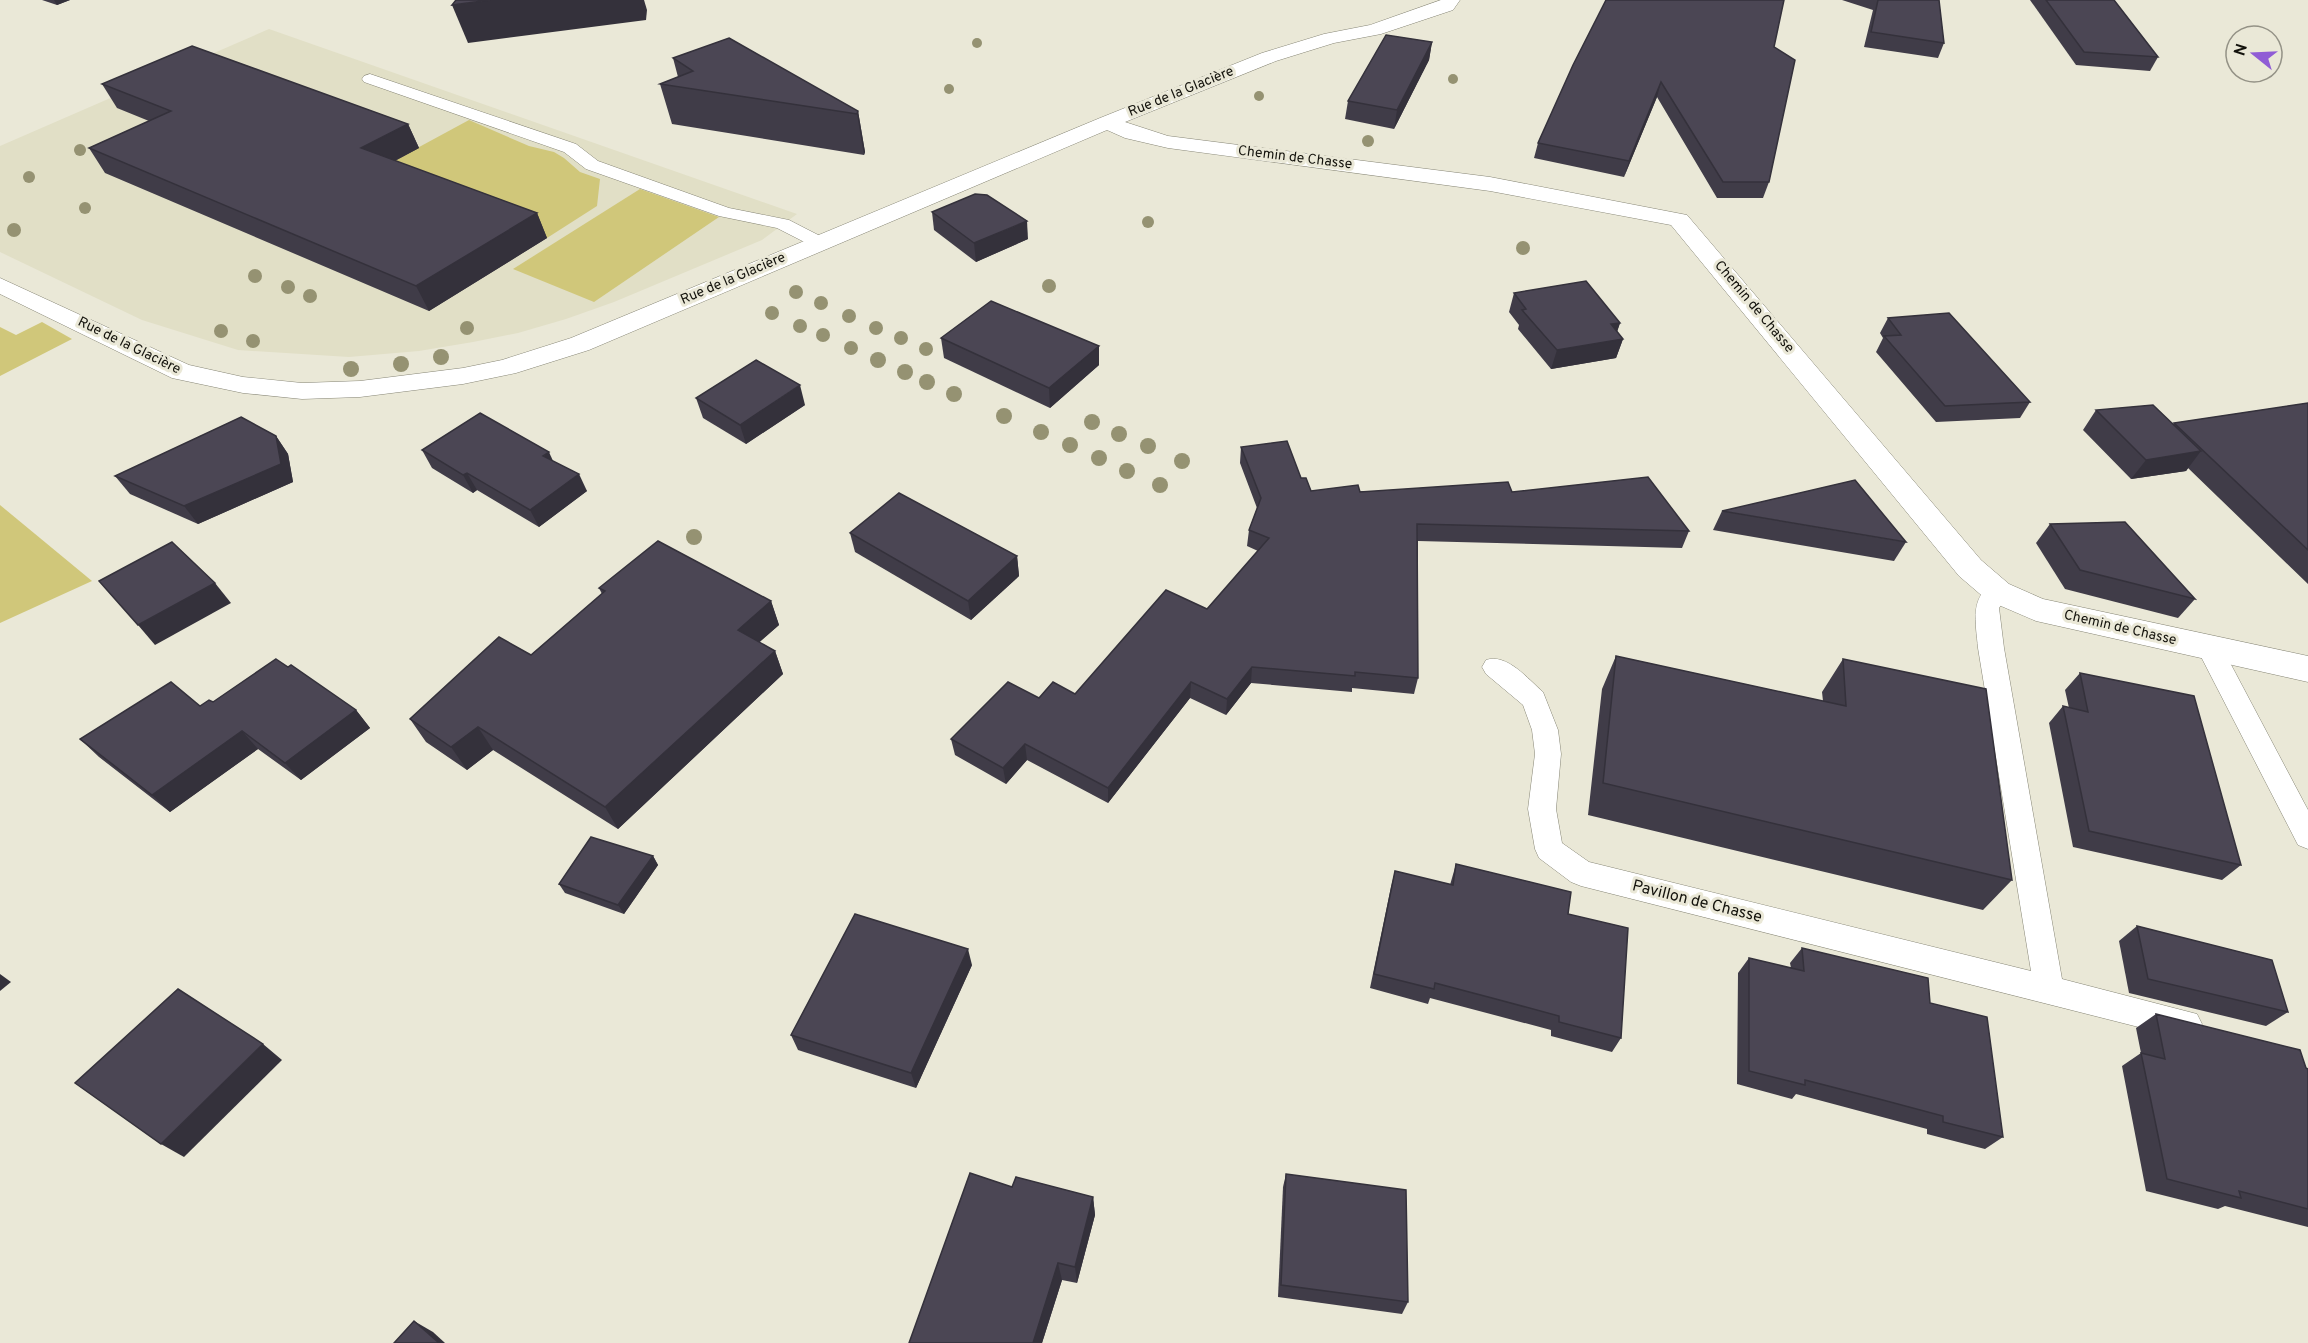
<svg xmlns="http://www.w3.org/2000/svg" width="2308" height="1343" font-family="Overpass,sans-serif">
<rect width="100%" height="100%" fill="#eae8d7"/>
<polygon fill="#e1dfc6" points="269,29 797,214 762,240 614,302 566,319 518,333 473,342 419,351 349,357 238,350 142,320 0,252 0,146"/>
<g fill="#d0c77a">
<polygon points="469,120 529,146 554,152 564,158 580,172 600,179 597,206 547,238 373,172"/>
<polygon points="640,189 719,217 594,302 513,269"/>
<polygon points="42,322 72,339 0,376 0,327 16,335"/>
<polygon points="0,505 92,581 0,623"/>
</g>
<g fill="none" stroke-linecap="round" stroke-linejoin="round">
<g stroke="#878676" stroke-width="1">
<g id="service">
<polygon points="370,74 576,144 598,161 729,208 789,220 826,239 829,243 826,247 814,247 777,228 719,216 586,169 564,152 364,82 362,79 364,76"/>
<path d="M1998 583 2007 586 2010 592 1999 608 2004 648 2062 979 2197 1014 2202 1024 2197 1034 2186 1039 1581 886 1571 882 1539 858 1535 849 1528 809 1535 754 1532 730 1523 705 1486 674 1482 667 1486 660C1507 653 1528 679 1543 692L1558 730 1561 754 1556 809 1562 843 1589 862 2031 971 1978 648C1976 624 1968 592 1998 583Z"/>
<polygon points="2209,638 2218,640 2308,810 2308,849 2298,845 2196,647 2200,640"/>
</g>
</g>
<g stroke="#878676" stroke-width="1">
<polygon id="minor" points="1441,0 1460,0 1453,10 1381,34 1334,43 1276,61 1125,122 1168,136 1490,177 1687,215 1981,560 2009,584 2043,599 2308,656 2308,682 2036,621 1987,600 1959,576 1671,225 1490,191 1168,148 1125,138 1107,130 589,350 516,373 463,384 360,397 302,399 243,393 172,378 0,294 0,278 189,365 243,377 302,383 360,381 463,368 502,360 571,338 1100,118 1262,53 1324,34 1370,25"/>
</g>
<use href="#service" fill="#fff" fill-rule="evenodd"/>
<use href="#minor" fill="#fff" fill-rule="evenodd"/>
</g>
<g fill="#959272">
<circle cx="977" cy="43" r="5"/>
<circle cx="1453" cy="79" r="5"/>
<circle cx="949" cy="89" r="5"/>
<circle cx="1259" cy="96" r="5"/>
<circle cx="1368" cy="141" r="6"/>
<circle cx="80" cy="150" r="6"/>
<circle cx="29" cy="177" r="6"/>
<circle cx="85" cy="208" r="6"/>
<circle cx="1148" cy="222" r="6"/>
<circle cx="14" cy="230" r="7"/>
<circle cx="1523" cy="248" r="7"/>
<circle cx="255" cy="276" r="7"/>
<circle cx="1049" cy="286" r="7"/>
<circle cx="288" cy="287" r="7"/>
<circle cx="796" cy="292" r="7"/>
<circle cx="310" cy="296" r="7"/>
<circle cx="821" cy="303" r="7"/>
<circle cx="772" cy="313" r="7"/>
<circle cx="849" cy="316" r="7"/>
<circle cx="800" cy="326" r="7"/>
<circle cx="467" cy="328" r="7"/>
<circle cx="876" cy="328" r="7"/>
<circle cx="221" cy="331" r="7"/>
<circle cx="823" cy="335" r="7"/>
<circle cx="901" cy="338" r="7"/>
<circle cx="253" cy="341" r="7"/>
<circle cx="851" cy="348" r="7"/>
<circle cx="926" cy="349" r="7"/>
<circle cx="441" cy="357" r="8"/>
<circle cx="878" cy="360" r="8"/>
<circle cx="401" cy="364" r="8"/>
<circle cx="351" cy="369" r="8"/>
<circle cx="905" cy="372" r="8"/>
<circle cx="927" cy="382" r="8"/>
<circle cx="954" cy="394" r="8"/>
<circle cx="1004" cy="416" r="8"/>
<circle cx="1092" cy="422" r="8"/>
<circle cx="1041" cy="432" r="8"/>
<circle cx="1119" cy="434" r="8"/>
<circle cx="1070" cy="445" r="8"/>
<circle cx="1148" cy="446" r="8"/>
<circle cx="1099" cy="458" r="8"/>
<circle cx="1182" cy="461" r="8"/>
<circle cx="1127" cy="471" r="8"/>
<circle cx="1160" cy="485" r="8"/>
<circle cx="694" cy="537" r="8"/>
</g>
<g fill="#403c48">
<polygon points="42,0 70,0 57,5"/>
<polygon points="1606,0 1774,47 1769,182 1763,198 1717,198 1657,97 1624,177 1534,158 1538,143"/>
<polygon points="1842,0 1939,0 1944,43 1938,58 1864,47 1873,10"/>
<polygon points="2030,0 2114,0 2158,57 2150,71 2076,65"/>
<polygon points="1432,42 1429,60 1394,129 1345,119 1348,101"/>
<polygon points="673,58 858,111 865,152 864,155 672,124 660,84 678,77"/>
<polygon points="102,84 408,124 419,148 395,161 537,213 547,238 429,311 105,173 89,148 149,121 117,108"/>
<polygon points="932,212 1028,239 976,262 934,230"/>
<polygon points="1514,293 1620,323 1617,332 1623,339 1616,358 1551,369 1518,329 1519,325 1509,312"/>
<polygon points="1888,318 2030,402 2020,418 1936,422 1876,352 1883,338 1880,333"/>
<polygon points="941,338 1099,346 1099,365 1050,408 944,358"/>
<polygon points="696,398 805,405 746,444 703,418"/>
<polygon points="2308,403 2308,584 2188,468 2186,471 2131,479 2083,430 2096,410 2173,424 2174,423"/>
<polygon points="276,436 288,454 293,482 198,524 130,494 115,476"/>
<polygon points="1241,447 1301,478 1311,491 1512,492 1689,531 1682,548 1418,541 1418,678 1414,694 1352,688 1352,692 1251,683 1226,715 1190,698 1108,803 1027,760 1006,784 955,755 951,739 1039,698 1075,694 1207,609 1258,551 1247,546 1249,530 1257,508 1240,463"/>
<polygon points="422,450 553,461 587,491 539,527 477,490 473,493 432,468"/>
<polygon points="1722,511 1906,542 1894,561 1713,530"/>
<polygon points="2050,524 2195,599 2178,618 2065,589 2036,543"/>
<polygon points="850,533 1017,556 1019,576 971,620 855,552"/>
<polygon points="599,588 771,601 779,625 759,642 775,651 783,674 618,829 493,750 467,770 426,742 410,719 531,655 602,594"/>
<polygon points="1616,656 1823,701 1822,692 1843,659 2012,880 1983,910 1588,815 1602,689"/>
<polygon points="288,667 356,710 370,728 301,780 258,749 170,812 99,757 80,739 213,702"/>
<polygon points="2080,673 2241,865 2222,880 2073,847 2049,723 2063,706 2069,708 2065,690"/>
<polygon points="653,856 658,865 624,914 565,893 559,884"/>
<polygon points="1456,864 1568,914 1621,1038 1612,1052 1551,1036 1551,1030 1430,998 1428,1004 1370,988 1391,887 1395,871 1450,885"/>
<polygon points="2137,926 2288,1012 2266,1026 2129,993 2119,941"/>
<polygon points="1802,948 1930,1003 2003,1137 1985,1149 1927,1134 1927,1129 1796,1094 1792,1099 1737,1084 1738,973 1749,958 1791,968 1790,963"/>
<polygon points="972,965 916,1088 798,1050 791,1035"/>
<polygon points="2156,1014 2308,1069 2308,1227 2225,1206 2218,1209 2146,1191 2122,1066 2141,1053 2136,1028"/>
<polygon points="1286,1174 1408,1302 1402,1314 1278,1297 1283,1187"/>
<polygon points="1012,1187 1093,1197 1095,1215 1077,1283 1062,1280 1042,1343 909,1343"/>
</g>
<g fill="#34313b">
<polygon points="54,0 70,0 57,5"/>
<polygon points="490,0 644,0 647,10 646,20 468,43 452,5"/>
<polygon points="1432,42 1429,60 1394,129 1397,110"/>
<polygon points="1661,82 1657,97 1624,177 1629,161"/>
<polygon points="858,111 865,152 864,155 857,114"/>
<polygon points="408,124 419,148 373,172 361,148"/>
<polygon points="537,213 547,238 429,311 416,286"/>
<polygon points="1027,221 1028,239 976,262 974,243"/>
<polygon points="1620,323 1614,340 1623,339 1616,358 1551,369 1557,350 1611,324"/>
<polygon points="1099,346 1099,365 1050,408 1049,388"/>
<polygon points="800,385 805,405 746,444 740,425"/>
<polygon points="276,436 288,454 293,482 198,524 184,506"/>
<polygon points="2201,451 2186,471 2131,479 2146,460"/>
<polygon points="549,452 557,470 543,456"/>
<polygon points="467,473 477,490 473,493 463,475"/>
<polygon points="579,474 587,491 539,527 530,510"/>
<polygon points="1017,556 1019,576 971,620 968,601"/>
<polygon points="215,583 231,603 155,645 138,625"/>
<polygon points="771,601 779,625 746,654 738,630"/>
<polygon points="775,651 783,674 618,829 605,807"/>
<polygon points="1252,667 1251,683 1226,715 1227,699"/>
<polygon points="1191,682 1190,698 1108,803 1108,788"/>
<polygon points="356,710 370,728 301,780 285,763"/>
<polygon points="478,727 493,750 467,770 451,747"/>
<polygon points="242,731 258,749 170,812 152,795"/>
<polygon points="1025,744 1027,760 1006,784 1003,768"/>
<polygon points="653,856 658,865 624,914 618,905"/>
<polygon points="968,949 972,965 916,1088 911,1073"/>
<polygon points="0,974 11,982 0,991"/>
<polygon points="263,1044 282,1060 184,1157 161,1144"/>
<polygon points="1093,1197 1095,1215 1077,1283 1075,1267"/>
<polygon points="1058,1263 1062,1280 1042,1343 1033,1343"/>
<polygon points="414,1321 433,1332 445,1343 439,1343"/>
</g>
<g fill="#4b4654" stroke="#34313b" stroke-width="1.5">
<polygon points="456,0 490,0 452,5"/>
<polygon points="1606,0 1784,0 1774,47 1795,60 1769,182 1723,182 1661,82 1629,161 1538,143 1573,65"/>
<polygon points="1878,0 1939,0 1944,43 1871,32"/>
<polygon points="2046,0 2114,0 2158,57 2084,52"/>
<polygon points="1386,35 1432,42 1397,110 1348,101"/>
<polygon points="729,38 858,111 857,114 660,84 693,71 673,58"/>
<polygon points="192,46 408,124 361,148 537,213 416,286 89,148 171,111 102,84"/>
<polygon points="975,194 987,195 1027,221 974,243 932,212"/>
<polygon points="1586,281 1620,323 1611,324 1623,339 1557,350 1522,310 1526,309 1514,293"/>
<polygon points="991,301 1099,346 1049,388 941,338"/>
<polygon points="1949,313 2030,402 1945,406 1884,336 1901,335 1888,318"/>
<polygon points="756,360 800,385 740,425 696,398"/>
<polygon points="2308,403 2308,550 2174,423"/>
<polygon points="2153,405 2201,451 2146,460 2096,410"/>
<polygon points="480,413 549,452 543,456 579,474 530,510 467,473 463,475 422,450"/>
<polygon points="241,417 276,436 281,464 184,506 115,476"/>
<polygon points="1287,441 1301,478 1306,478 1311,491 1358,485 1360,492 1508,482 1512,492 1648,477 1689,531 1417,524 1418,678 1355,672 1355,676 1252,667 1227,699 1191,682 1108,788 1025,744 1003,768 951,739 1008,682 1039,698 1053,682 1075,694 1166,590 1207,609 1269,538 1249,530 1261,498 1241,447"/>
<polygon points="1855,480 1906,542 1722,511"/>
<polygon points="899,493 1017,556 968,601 850,533"/>
<polygon points="2125,522 2195,599 2080,570 2050,524"/>
<polygon points="658,541 771,601 738,630 775,651 605,807 478,727 451,747 410,719 499,637 531,655 605,591 599,588"/>
<polygon points="172,542 215,583 138,625 99,581"/>
<polygon points="1616,656 1846,706 1843,659 1986,689 2012,880 1603,783"/>
<polygon points="276,659 288,667 291,665 356,710 285,763 242,731 152,795 80,739 171,682 200,706 209,700 213,702"/>
<polygon points="2080,673 2194,696 2241,865 2089,831 2063,706 2088,712"/>
<polygon points="591,837 653,856 618,905 559,884"/>
<polygon points="1456,864 1571,892 1568,914 1628,928 1621,1038 1559,1022 1559,1016 1492,998 1435,983 1434,989 1374,974 1395,871 1453,885"/>
<polygon points="855,914 968,949 911,1073 791,1035"/>
<polygon points="2137,926 2272,960 2288,1012 2148,979"/>
<polygon points="1802,948 1928,978 1930,1003 1987,1017 2003,1137 1943,1122 1943,1116 1879,1099 1805,1080 1805,1085 1749,1071 1749,958 1804,971"/>
<polygon points="178,989 263,1044 161,1144 75,1083"/>
<polygon points="2156,1014 2300,1050 2306,1068 2308,1069 2308,1209 2239,1191 2241,1198 2167,1179 2141,1053 2165,1059"/>
<polygon points="970,1173 1012,1187 1016,1177 1093,1197 1075,1267 1058,1263 1033,1343 909,1343"/>
<polygon points="1286,1174 1406,1190 1408,1302 1281,1285"/>
<polygon points="414,1321 439,1343 394,1343"/>
</g>
<g text-anchor="middle" dominant-baseline="central" stroke-width="6" stroke-linejoin="round" paint-order="stroke">
<g font-size="14" fill="#13120c" stroke="#eae8d7">
<text transform="translate(1181 92) rotate(-22)">Rue de la Glacière</text>
<text transform="translate(1295 158) rotate(7)">Chemin de Chasse</text>
<text transform="translate(733 279) rotate(-23)">Rue de la Glacière</text>
<text transform="translate(1754 307) rotate(50)">Chemin de Chasse</text>
<text transform="translate(129 346) rotate(26)">Rue de la Glacière</text>
<text transform="translate(2120 628) rotate(13)">Chemin de Chasse</text>
</g>
<g font-size="16" fill="#13120c" stroke="#eae8d7">
<text transform="translate(1697 902) rotate(14)">Pavillon de Chasse</text>
</g>
</g>
<g transform="translate(2254 54) rotate(288)"><circle r="28" fill="#eae8d7" stroke="#949286" stroke-width="1.5"/>
<path d="M0-4.5L10 22L0 15L-10 22Z" fill="#905cd5"/>
<text y="-9" font-size="16" font-weight="bold" text-anchor="middle" fill="#13120c">N</text>
</g>
</svg>
